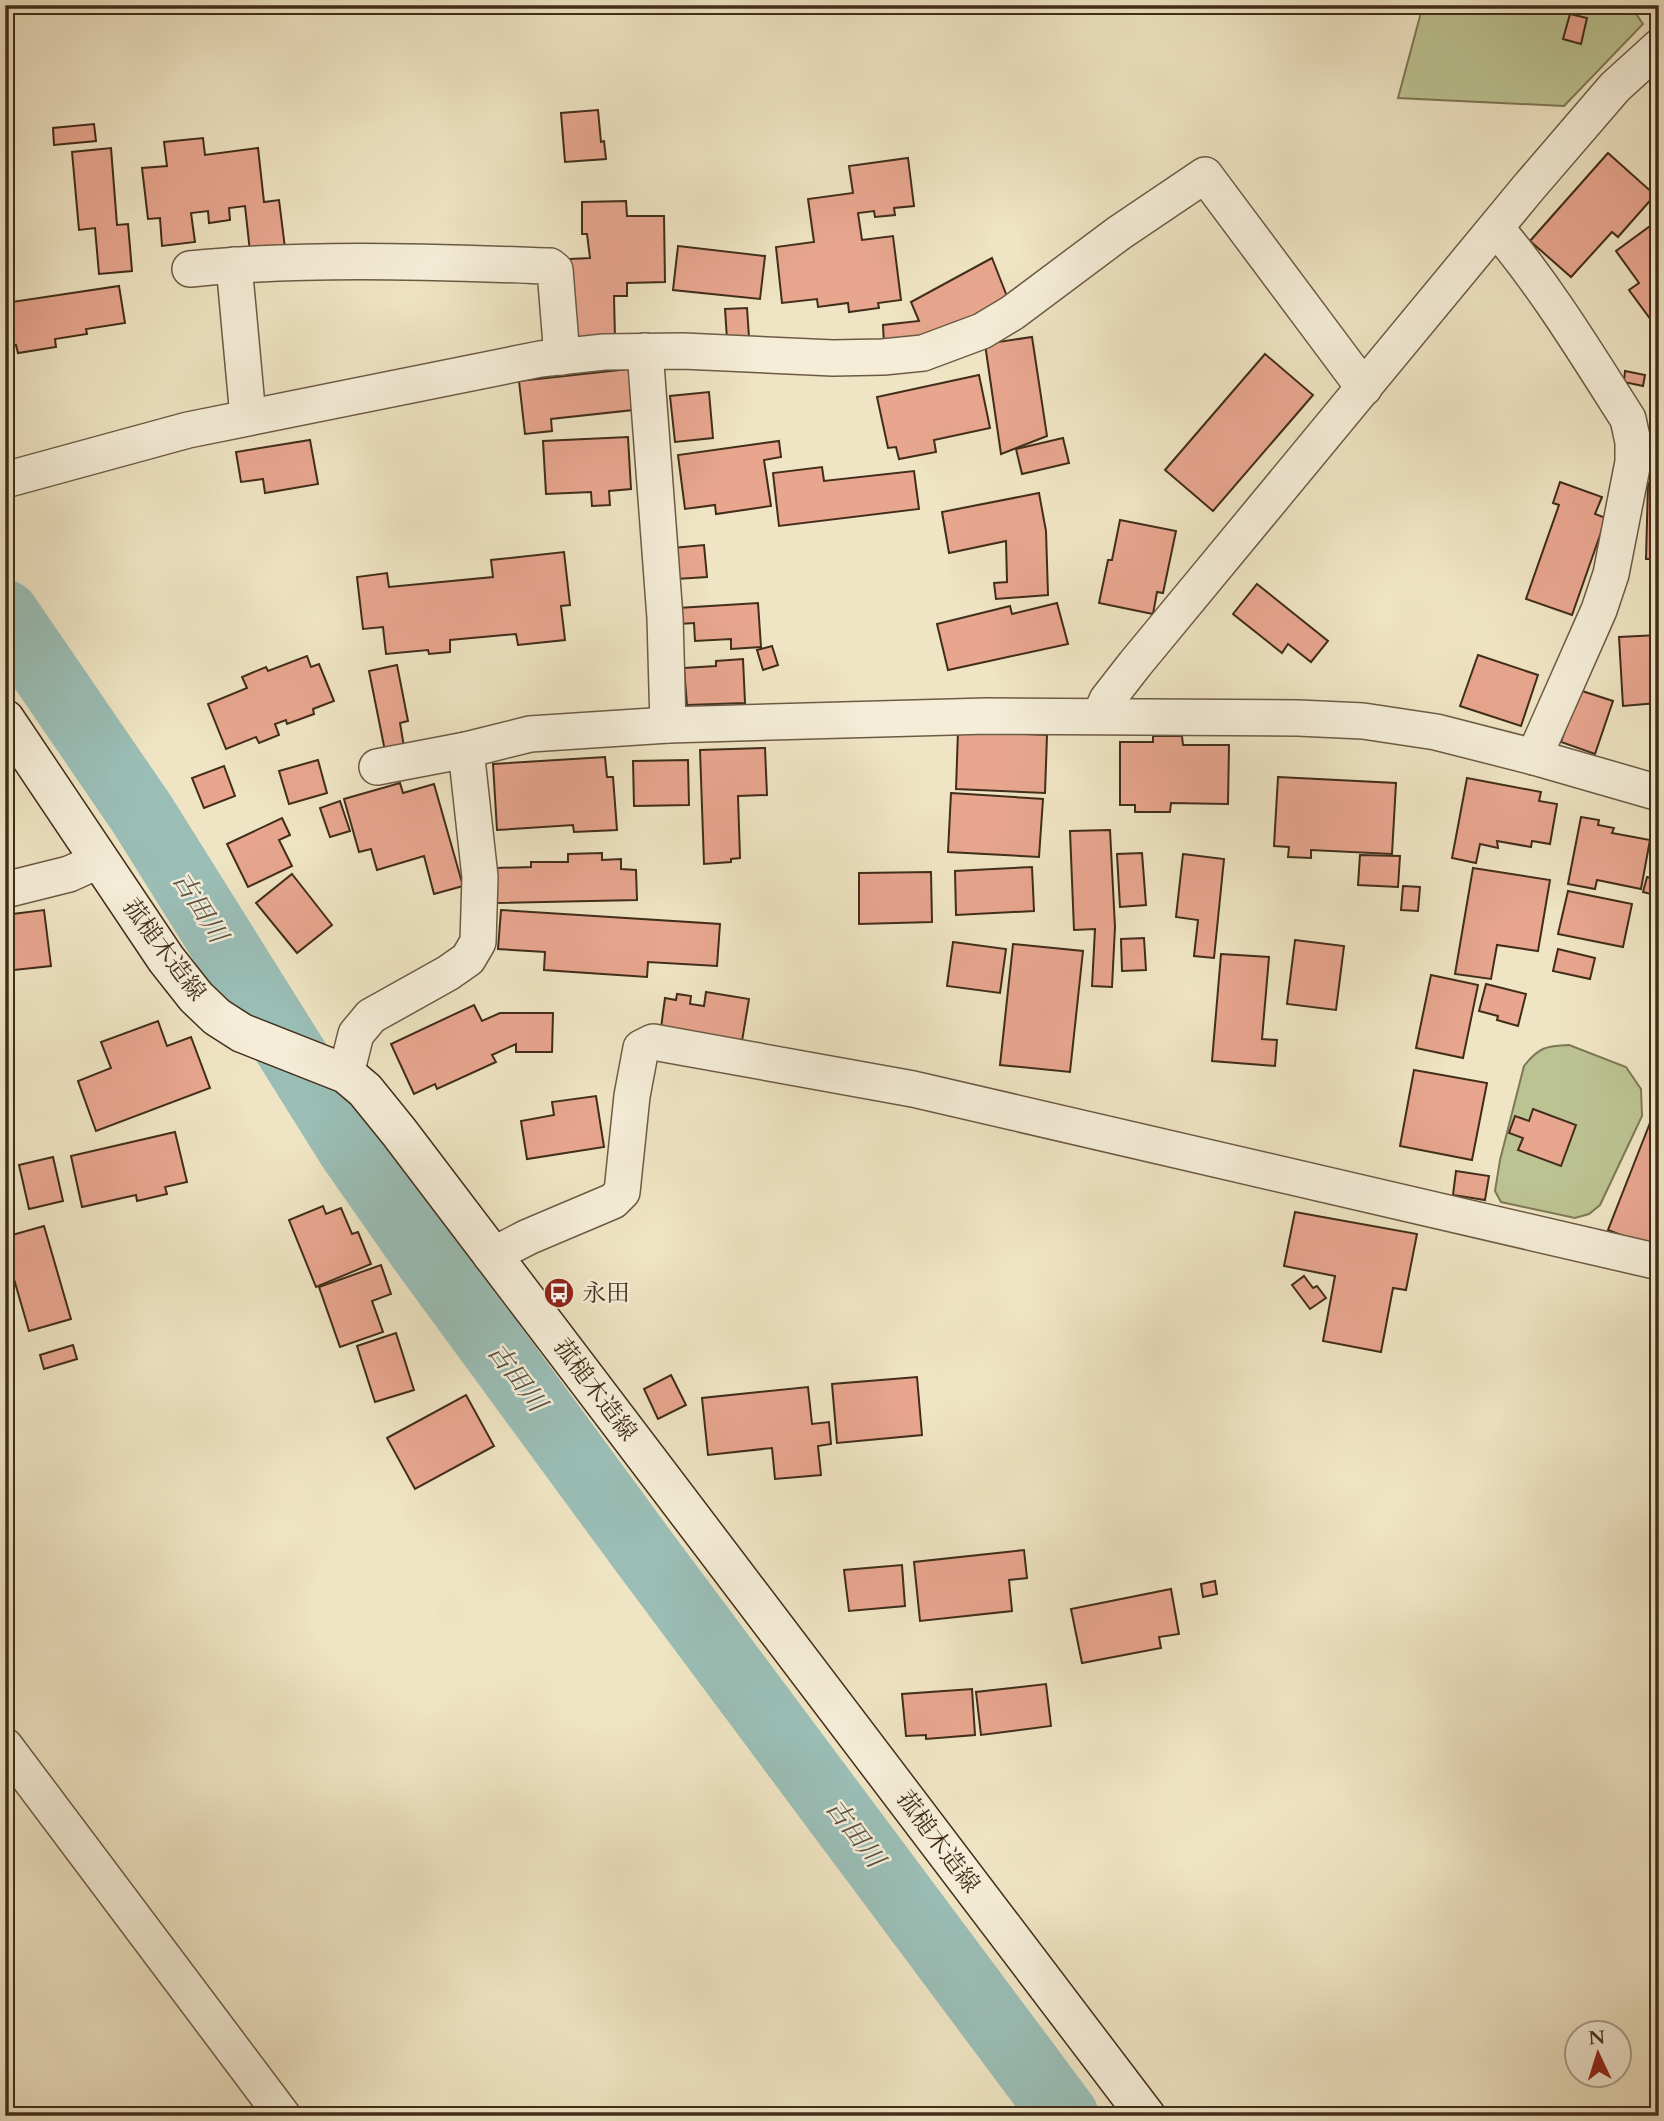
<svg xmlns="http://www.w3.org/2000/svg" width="1664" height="2121" font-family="Cardo,'Noto Serif JP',serif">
<rect width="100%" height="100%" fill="#efe4c3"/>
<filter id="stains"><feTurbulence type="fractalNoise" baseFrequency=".00286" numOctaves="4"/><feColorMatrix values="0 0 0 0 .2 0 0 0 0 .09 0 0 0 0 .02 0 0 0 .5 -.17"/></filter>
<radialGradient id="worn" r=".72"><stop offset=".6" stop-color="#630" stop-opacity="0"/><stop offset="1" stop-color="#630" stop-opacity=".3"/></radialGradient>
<g fill="#bcc392" stroke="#7e7856" stroke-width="2">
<polygon points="1423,5 1630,5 1643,24 1564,106 1398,98"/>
<path d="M1569 1045 1626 1067 1641 1089 1642 1116 1600 1205 1589 1214 1575 1218 1501 1202 1495 1191 1500 1160 1524 1066C1539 1047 1546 1046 1569 1045Z"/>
</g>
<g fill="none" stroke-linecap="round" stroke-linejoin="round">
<polyline stroke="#9abeb6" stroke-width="68" points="5,614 142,814 351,1148 423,1251 644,1552 1065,2116"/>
</g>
<g fill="#e8a68f" stroke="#412d1a" stroke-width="2">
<polygon points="1570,14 1587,18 1581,44 1563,39"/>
<polygon points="598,110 601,142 604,141 606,159 565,162 561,113"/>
<polygon points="94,124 96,141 54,145 53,128"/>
<polygon points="203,138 205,155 258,148 264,202 279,200 285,248 250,252 245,206 229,208 230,220 209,223 208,211 191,213 195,242 162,246 160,218 148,219 142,168 167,166 164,142"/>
<polygon points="111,148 117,225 128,224 132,271 99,274 95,228 79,230 72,152"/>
<polygon points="1608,153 1655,195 1618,237 1612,232 1571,277 1530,241"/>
<polygon points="908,158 914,206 894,208 895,215 875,217 874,211 858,213 862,240 893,236 901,300 878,303 879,308 849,312 848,303 818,307 817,299 782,303 776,247 814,242 808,199 853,193 849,166"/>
<polygon points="626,201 627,216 664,216 665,282 627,283 627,296 614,296 615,339 575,340 570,259 590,258 587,234 582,234 582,202"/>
<polygon points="1657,221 1659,224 1659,331 1629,290 1639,283 1616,251"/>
<polygon points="678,246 765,256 760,299 673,290"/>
<polygon points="992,258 1008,299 925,341 884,344 883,325 919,321 911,302"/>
<polygon points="119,286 125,323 86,329 87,334 55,339 56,347 18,353 16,345 5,347 5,303"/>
<polygon points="747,308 749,337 727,339 725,309"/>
<polygon points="1032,337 1047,436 1001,454 985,344"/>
<polygon points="1265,354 1313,395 1213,511 1165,470"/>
<polygon points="629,369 633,410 551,419 552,431 525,434 519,381"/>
<polygon points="1625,371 1645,375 1643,386 1624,382"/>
<polygon points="979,375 990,428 934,440 936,452 899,459 896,447 888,448 877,397"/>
<polygon points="709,392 713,438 675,442 670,396"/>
<polygon points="628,437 631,489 609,491 610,505 592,506 591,492 546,494 543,441"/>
<polygon points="1063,438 1069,463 1022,474 1016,449"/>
<polygon points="310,440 318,484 265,493 263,479 241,482 236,452"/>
<polygon points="779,441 781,457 764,460 771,506 716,514 715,505 685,509 678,455"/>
<polygon points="822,467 824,481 914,471 919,509 779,526 773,473"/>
<polygon points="1654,470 1659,470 1659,559 1646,559 1648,483 1654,483"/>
<polygon points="1560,482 1602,497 1595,514 1606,518 1572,615 1526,599 1559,505 1553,503"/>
<polygon points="1039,493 1046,531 1048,595 996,599 994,583 1007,582 1006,541 949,553 942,512"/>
<polygon points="1120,520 1176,531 1163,593 1157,592 1153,614 1099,603 1108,560 1112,560"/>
<polygon points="704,545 707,577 676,579 673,548"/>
<polygon points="564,552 570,605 561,606 565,640 518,645 516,634 450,640 450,652 429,654 428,650 386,654 383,627 363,629 357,577 387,573 389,587 493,577 491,560"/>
<polygon points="1257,584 1328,641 1311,662 1288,644 1282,653 1233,614"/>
<polygon points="758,603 761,647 731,649 731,639 695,641 694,623 679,624 678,608"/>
<polygon points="1057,603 1068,644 948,670 937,624 1010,606 1012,614"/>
<polygon points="1659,635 1659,697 1656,698 1657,703 1623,706 1619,637"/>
<polygon points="772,646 778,665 763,670 757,650"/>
<polygon points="1478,655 1538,675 1521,726 1460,706"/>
<polygon points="307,656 311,667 319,664 334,701 313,709 314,714 287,724 286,720 275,724 279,735 259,743 256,737 226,749 208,704 247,688 242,677 266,667 268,671"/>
<polygon points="743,659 745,703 687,705 684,668 716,666 716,661"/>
<polygon points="397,665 408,721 400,723 404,747 385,751 369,671"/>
<polygon points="1579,690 1613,701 1595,754 1561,742"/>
<polygon points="958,731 1047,735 1045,793 956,789"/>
<polygon points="1153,736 1182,736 1183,745 1229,745 1228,804 1171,803 1170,812 1135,812 1135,805 1120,805 1120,742 1153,742"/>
<polygon points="765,748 767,795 738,796 740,858 731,859 731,862 704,864 700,750"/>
<polygon points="605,757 607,777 613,777 617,830 574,832 573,825 497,830 493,764"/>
<polygon points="318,760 327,793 289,804 279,771"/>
<polygon points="688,760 689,805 634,806 633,761"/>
<polygon points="224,766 235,796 204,808 192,778"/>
<polygon points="1278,777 1396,783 1392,854 1311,850 1311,858 1288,857 1289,847 1274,846"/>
<polygon points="1467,778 1541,792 1539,801 1557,804 1550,844 1532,841 1531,847 1497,841 1498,848 1480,844 1476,863 1452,858"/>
<polygon points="400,783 403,793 434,784 463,886 434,894 424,856 377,870 371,849 359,852 344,799"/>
<polygon points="951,793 1043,799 1039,857 948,852"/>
<polygon points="340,801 350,831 330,837 320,808"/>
<polygon points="1581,817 1599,820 1598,825 1614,828 1612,833 1650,840 1641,889 1597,880 1595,889 1568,884"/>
<polygon points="282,818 290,835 279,840 292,866 248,887 227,844"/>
<polygon points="1110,830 1115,927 1112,987 1092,986 1095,929 1074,930 1070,831"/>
<polygon points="602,853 602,860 621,859 621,869 636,870 637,900 497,903 496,868 531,867 531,862 568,862 568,854"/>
<polygon points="1142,853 1146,905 1120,907 1117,854"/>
<polygon points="1183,854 1224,859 1214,958 1194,956 1198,920 1176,917"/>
<polygon points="1360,855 1400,856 1398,887 1358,885"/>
<polygon points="1032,867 1034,911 956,915 955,871"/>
<polygon points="1473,868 1550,880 1538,951 1497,945 1491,979 1455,974"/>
<polygon points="931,872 932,922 859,924 859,873"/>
<polygon points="292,874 332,925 297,953 256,903"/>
<polygon points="1647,877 1659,880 1659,896 1643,892"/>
<polygon points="1403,886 1420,887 1418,911 1401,910"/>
<polygon points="1568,891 1632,904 1623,947 1558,934"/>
<polygon points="44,910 51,966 5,971 5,915"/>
<polygon points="501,910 720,924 717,966 648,962 647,977 544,970 545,952 498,949"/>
<polygon points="1144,938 1146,970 1122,971 1121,939"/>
<polygon points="1295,940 1344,946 1336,1010 1287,1004"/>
<polygon points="953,942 1006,949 1000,993 947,986"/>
<polygon points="1013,944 1083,951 1070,1072 1000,1065"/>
<polygon points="1558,949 1595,958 1590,979 1553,971"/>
<polygon points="1221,954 1269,957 1262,1039 1277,1040 1275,1066 1212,1061"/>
<polygon points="1431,975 1478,985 1463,1058 1416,1048"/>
<polygon points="1486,984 1526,994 1518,1026 1497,1020 1498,1016 1479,1011"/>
<polygon points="706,992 749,999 742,1041 661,1028 665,998 676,1000 677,994 691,996 690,1004 704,1006"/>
<polygon points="474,1005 482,1021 500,1013 553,1013 552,1052 516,1052 516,1044 492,1055 496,1062 437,1089 435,1084 414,1094 391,1044"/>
<polygon points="158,1021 167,1046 191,1037 210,1088 96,1131 78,1081 111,1068 101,1042"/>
<polygon points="1414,1070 1487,1083 1472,1160 1400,1146"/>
<polygon points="596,1096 604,1147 527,1159 521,1121 554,1115 552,1102"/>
<polygon points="1659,1100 1659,1230 1652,1247 1608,1230"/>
<polygon points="1533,1109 1576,1125 1561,1166 1518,1150 1523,1138 1509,1133 1515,1116 1529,1121"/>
<polygon points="175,1132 187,1182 165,1187 167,1194 137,1201 136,1195 82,1207 71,1156"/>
<polygon points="53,1157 63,1201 29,1209 19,1165"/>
<polygon points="1456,1171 1489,1176 1485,1200 1453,1195"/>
<polygon points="323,1206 326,1214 341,1208 352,1234 358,1232 371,1264 316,1287 289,1220"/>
<polygon points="1295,1212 1417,1234 1406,1290 1393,1288 1381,1352 1323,1341 1335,1276 1284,1266"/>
<polygon points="44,1226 71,1319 29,1331 5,1248 5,1237"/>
<polygon points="381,1265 391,1294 372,1301 383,1332 340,1347 319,1287"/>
<polygon points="1304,1276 1313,1288 1317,1286 1326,1298 1310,1309 1292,1285"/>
<polygon points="396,1333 414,1390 375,1402 357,1346"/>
<polygon points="73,1345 77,1359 44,1369 40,1355"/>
<polygon points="671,1375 686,1405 658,1419 644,1389"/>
<polygon points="917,1377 922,1435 837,1443 832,1384"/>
<polygon points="808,1387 812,1424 829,1422 831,1444 818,1446 821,1475 775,1479 772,1448 708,1455 702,1398"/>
<polygon points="466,1395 494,1446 415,1489 387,1438"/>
<polygon points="1024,1550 1027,1578 1009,1580 1012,1611 920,1621 914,1562"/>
<polygon points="902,1565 905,1606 849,1611 844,1570"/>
<polygon points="1215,1581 1217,1594 1203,1597 1201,1584"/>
<polygon points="1171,1589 1179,1634 1159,1637 1161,1648 1082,1663 1071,1609"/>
<polygon points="1046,1684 1051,1726 981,1735 976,1692"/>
<polygon points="972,1689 975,1735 926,1739 926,1735 906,1736 902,1694"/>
</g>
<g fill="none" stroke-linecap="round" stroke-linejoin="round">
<g stroke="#6c5b44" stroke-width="38">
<g id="street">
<path d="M1496 228C1546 287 1586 353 1628 419L1633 442V462L1611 574 1599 610 1534 757"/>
<polyline points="234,265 248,417"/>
<path d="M190 269C309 257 431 262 550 266L555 270 562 357"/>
<polyline points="645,351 665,618 668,725"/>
<polyline points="5,480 188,430 540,359 604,352 683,351 833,358 883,357 923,353 982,331 1012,313 1119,233 1205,175 1364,388"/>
<polyline points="1100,716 1107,700 1135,664 1529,187 1615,87 1659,47"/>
<polyline points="377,767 466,750"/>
<polyline points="5,890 69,874 100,860"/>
<polyline points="346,1074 356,1034 371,1016 448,973 468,959 478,942 480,877 466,750 530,734 668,725 987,716 1298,718 1363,721 1436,732 1534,757 1659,793"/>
<polyline points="491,1256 528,1237 613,1201 622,1192 632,1096 641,1048 653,1042 913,1089 1659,1262"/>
<polyline points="5,1746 283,2116"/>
</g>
</g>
<g stroke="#412d1a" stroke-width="41">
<polyline id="secondary" points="5,719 166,959 196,997 217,1017 242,1033 346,1074 365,1090 399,1132 1146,2116"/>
</g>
<use href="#street" stroke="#f5edd8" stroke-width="35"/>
<use href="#secondary" stroke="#f5edd8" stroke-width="38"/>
</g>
<defs>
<g id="bus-disc" transform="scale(1.575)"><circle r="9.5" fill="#8f2418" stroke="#f5edd8"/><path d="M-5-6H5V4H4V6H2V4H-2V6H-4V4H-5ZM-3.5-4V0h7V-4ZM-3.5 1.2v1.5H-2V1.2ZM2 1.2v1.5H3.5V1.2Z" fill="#fff"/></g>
</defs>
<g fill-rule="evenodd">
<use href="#bus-disc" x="559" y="1293"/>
</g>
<g text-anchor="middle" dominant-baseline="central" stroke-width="5" stroke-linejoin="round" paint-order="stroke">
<g font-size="24" fill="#412d1a" stroke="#f5edd8">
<text transform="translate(164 950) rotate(53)">菰槌木造線</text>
<text transform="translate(595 1390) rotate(53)">菰槌木造線</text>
<text transform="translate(938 1842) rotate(53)">菰槌木造線</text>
</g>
<g font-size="24" fill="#412d1a" stroke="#f5edd8" text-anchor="start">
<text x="582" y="1293">永田</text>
</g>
<g font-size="26" font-style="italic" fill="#575141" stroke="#f5edd8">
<text transform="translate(200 907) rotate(58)">古田川</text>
<text transform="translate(517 1377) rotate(53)">古田川</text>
<text transform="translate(855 1833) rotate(53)">古田川</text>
</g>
</g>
<rect width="1664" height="2121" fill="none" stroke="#efe4c3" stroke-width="28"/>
<rect x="7" y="7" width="1650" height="2107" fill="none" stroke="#412d1a" stroke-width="3.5"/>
<rect x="14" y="14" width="1636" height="2093" fill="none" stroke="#412d1a" stroke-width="2"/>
<g transform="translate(1598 2054) rotate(356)"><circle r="33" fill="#f5edd8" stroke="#ada08c" stroke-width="2"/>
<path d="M0-5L12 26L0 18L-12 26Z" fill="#8f2418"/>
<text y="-10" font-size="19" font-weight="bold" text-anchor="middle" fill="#412d1a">N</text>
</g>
<rect width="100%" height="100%" filter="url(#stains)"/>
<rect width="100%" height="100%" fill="url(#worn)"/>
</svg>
